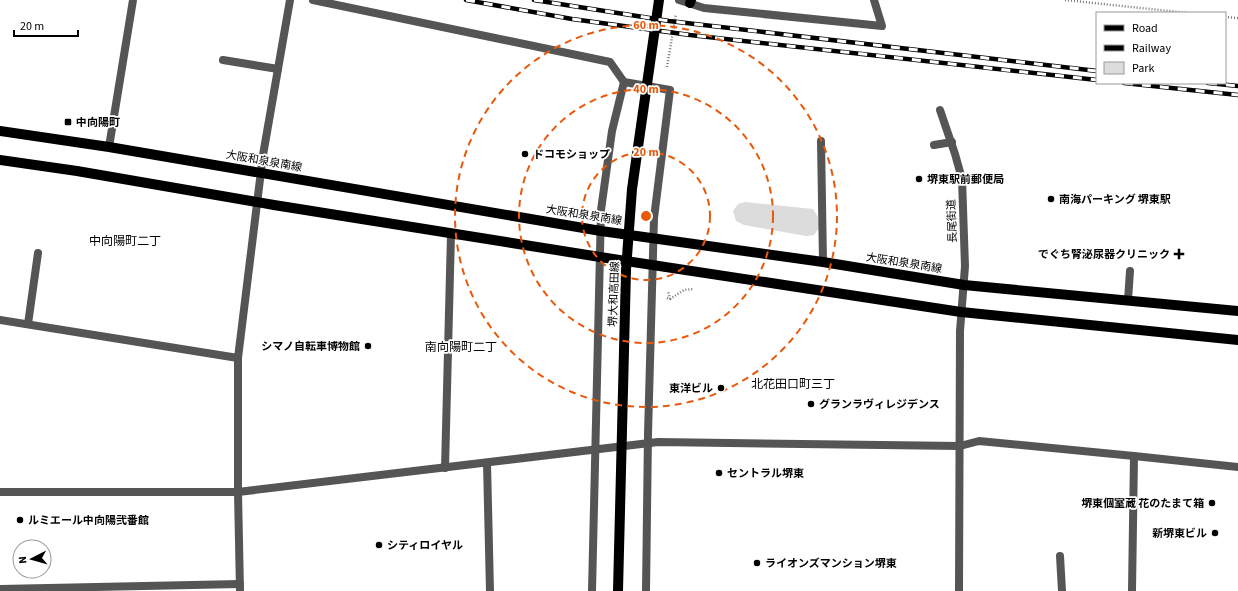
<svg xmlns="http://www.w3.org/2000/svg" width="1238" height="591" font-family="'Source Sans 3','Noto Sans JP',sans-serif">
<rect width="100%" height="100%" fill="#fff"/>
<polygon fill="#dcdcdc" points="745,202 813,209 818,217 819,228 814,235 806,236 744,225 736,221 733,211 738,204"/>
<g fill="none" stroke-linecap="round" stroke-linejoin="round">
<g stroke="#777" stroke-width="2.5" stroke-dasharray="1 2" stroke-linecap="butt">
<polyline points="1065,0 1188,13"/>
<polyline points="1225,17 1238,18"/>
<polyline points="667,67 676,14"/>
<polyline points="667,298 670,299 668,291"/>
<polyline points="670,299 684,290 693,289"/>
</g>
<g stroke="#555" stroke-width="8">
<polyline points="223,60 278,69"/>
<polyline points="821,141 823,262"/>
<polyline points="934,145 952,142"/>
<polyline points="1128,300 1130,271"/>
<polyline points="28,324 38,253"/>
<polyline points="1060,556 1062,591"/>
</g>
<g stroke="#555" stroke-width="8">
<polyline points="313,0 610,62 624,82 670,90 654,218 648,434 646,591"/>
<polyline points="679,0 704,8 882,26 874,0"/>
<polyline points="940,110 955,154 962,179 965,266 960,331 959,591"/>
<polyline points="109,147 133,0"/>
<polyline points="0,320 238,358"/>
<polyline points="487,463 490,591"/>
<polyline points="445,468 451,234"/>
<polyline points="0,492 238,492 658,442 960,446 979,441 1134,456 1238,467"/>
<polyline points="0,589 240,584"/>
<polyline points="240,591 238,492 238,358 263,155 290,0"/>
<polyline points="592,591 601,210 612,131 624,82"/>
<polyline points="1132,591 1134,456"/>
</g>
<g stroke="#000" stroke-width="10">
<polyline points="690,3 691,0"/>
<polyline points="0,131 109,147 601,231 823,262 964,285 1238,311"/>
<polyline points="0,160 77,171 274,205 600,257 961,312 1238,340"/>
<polyline points="618,591 626,270 632,189 659,0"/>
</g>
<g stroke="#000" stroke-width="4.5">
<g id="rail">
<polyline points="466,0 572,19 690,35 1097,80"/>
<polyline points="534,0 669,21 1097,71"/>
<polyline points="1124,83 1238,95"/>
<polyline points="1208,83 1238,86"/>
</g>
</g>
<use href="#rail" stroke="#fff" stroke-width="3" stroke-dasharray="9" stroke-linecap="butt"/>
</g>
<g fill="none" stroke="#e8590c" stroke-width="2" stroke-dasharray="7 5">
<circle cx="646" cy="216" r="64"/>
<circle cx="646" cy="216" r="127"/>
<circle cx="646" cy="216" r="191"/>
</g>
<g fill="#000" stroke="#fff" stroke-width="1.5">
<rect x="64" y="118" width="8" height="8" rx="2"/>
<circle cx="525" cy="154" r="4"/>
<circle cx="919" cy="179" r="4"/>
<circle cx="1051" cy="199" r="4"/>
<path d="M1177 248h4v4h4v4h-4v4h-4v-4h-4v-4h4z"/>
<circle cx="368" cy="346" r="4"/>
<circle cx="721" cy="388" r="4"/>
<circle cx="811" cy="404" r="4"/>
<circle cx="719" cy="473" r="4"/>
<circle cx="1212" cy="503" r="4"/>
<circle cx="20" cy="520" r="4"/>
<circle cx="1215" cy="533" r="4"/>
<circle cx="379" cy="545" r="4"/>
<circle cx="757" cy="563" r="4"/>
</g>
<g text-anchor="middle" dominant-baseline="central" stroke-width="3.5" stroke-linejoin="round" paint-order="stroke">
<g font-size="11" font-weight="bold" fill="#000" stroke="#fff" text-anchor="start">
<text x="76" y="122">中向陽町</text>
<text x="533" y="154">ドコモショップ</text>
<text x="927" y="179">堺東駅前郵便局</text>
<text x="1059" y="199">南海パーキング 堺東駅</text>
<text x="1170" y="254" text-anchor="end">でぐち腎泌尿器クリニック</text>
<text x="360" y="346" text-anchor="end">シマノ自転車博物館</text>
<text x="713" y="388" text-anchor="end">東洋ビル</text>
<text x="819" y="404">グランラヴィレジデンス</text>
<text x="727" y="473">セントラル堺東</text>
<text x="1204" y="503" text-anchor="end">堺東個室蔵 花のたまて箱</text>
<text x="28" y="520">ルミエール中向陽弐番館</text>
<text x="1207" y="533" text-anchor="end">新堺東ビル</text>
<text x="387" y="545">シティロイヤル</text>
<text x="765" y="563">ライオンズマンション堺東</text>
</g>
<g font-size="11" fill="#000" stroke="#fff">
<text transform="translate(264 161) rotate(10)">大阪和泉泉南線</text>
<text transform="translate(584 215) rotate(9)">大阪和泉泉南線</text>
<text transform="translate(952 221) rotate(-92)">長尾街道</text>
<text transform="translate(904 263) rotate(9)">大阪和泉泉南線</text>
<text transform="translate(614 294) rotate(-88)">堺大和高田線</text>
</g>
<g font-size="12" fill="#000" stroke="#fff">
<text x="125" y="241">中向陽町二丁</text>
<text x="461" y="347">南向陽町二丁</text>
<text x="793" y="384">北花田口町三丁</text>
</g>
</g>
<circle cx="646" cy="216" r="6" fill="#e8590c" stroke="#fff" stroke-width="2"/>
<g font-size="12" text-anchor="middle" font-weight="bold" fill="#e8590c" stroke="#fff" stroke-width="3.5" stroke-linejoin="round" paint-order="stroke">
<text x="646" y="29">60 m</text>
<text x="646" y="93">40 m</text>
<text x="646" y="156">20 m</text>
</g>
<rect x="1096" y="12" width="130" height="72" fill="#ffffff" stroke="#999999"/>
<rect x="1104" y="25" width="20" height="6" fill="#000000" stroke="#999999"/>
<text x="1132" y="32" font-size="12" fill="#000000">Road</text>
<rect x="1104" y="45" width="20" height="6" fill="#000000" stroke="#999999"/>
<text x="1132" y="52" font-size="12" fill="#000000">Railway</text>
<rect x="1104" y="62" width="20" height="12" fill="#dcdcdc" stroke="#999999"/>
<text x="1132" y="72" font-size="12" fill="#000000">Park</text>
<g transform="translate(32 559) rotate(264)"><circle r="19" fill="#ffffff" stroke="#999999"/>
<path d="M0-3L7 15L0 10L-7 15Z" fill="#000000"/>
<text y="-6" font-size="11" font-weight="bold" text-anchor="middle" fill="#000000">N</text>
</g>
<path d="M14 30v6h64v-6" fill="none" stroke="#000000" stroke-width="2"/>
<text x="20" y="30" font-size="12" fill="#000000" stroke="#ffffff" stroke-width="3" paint-order="stroke">20 m</text>
</svg>
